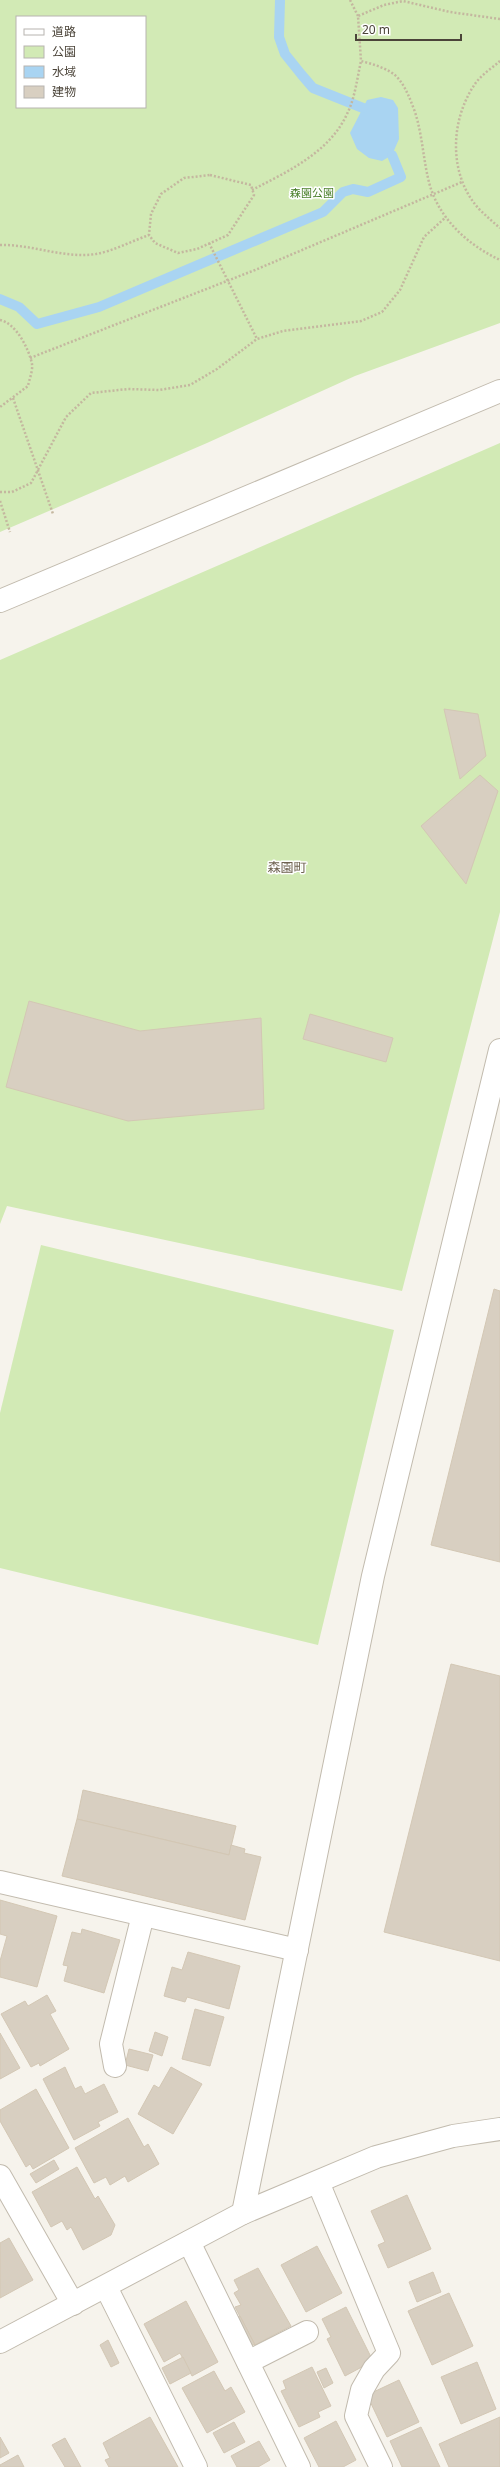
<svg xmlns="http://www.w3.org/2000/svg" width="500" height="2467" font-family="'Noto Sans','Noto Sans JP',sans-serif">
<rect width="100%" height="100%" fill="#f6f3ec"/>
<g fill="#d2eab5" fill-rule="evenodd">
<path d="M0 0H500V323L355 376 207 443 0 532ZM17 17H145V107H17Z"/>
<polygon points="500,443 500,912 402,1291 7,1206 0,1224 0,660"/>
<polygon points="41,1245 394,1330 318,1645 0,1568 0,1413"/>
</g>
<polygon fill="#a9d4f2" points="381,97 393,100 398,108 399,139 392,155 382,161 369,158 357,149 350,133 367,100"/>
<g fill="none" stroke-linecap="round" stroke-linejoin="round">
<g stroke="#a9d4f2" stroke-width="10">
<polyline points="280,0 279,37 285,54 301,74 313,88 363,108"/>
<polyline points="0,299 19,307 37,324 99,307 323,212 343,192 353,189 368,192 401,177 392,155"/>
</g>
</g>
<g fill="#d8cfc1" stroke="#d3c7b4">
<polygon points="444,709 478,714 486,756 460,779"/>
<polygon points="480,775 498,791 466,884 421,826"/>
<polygon points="29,1001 140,1031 261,1018 264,1109 128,1121 6,1087"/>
<polygon points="310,1014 393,1038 386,1062 303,1039"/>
<polygon points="494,1289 500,1291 500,1562 431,1545"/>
<polygon points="451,1664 500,1676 500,1961 384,1932"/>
<polygon points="83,1790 236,1826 229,1855 77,1819"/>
<polygon points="77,1819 229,1855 231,1845 245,1849 244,1853 261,1857 245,1920 62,1876"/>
<polygon points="0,1900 57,1916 37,1987 0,1977 0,1961 7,1936 0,1934"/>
<polygon points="82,1929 120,1940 104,1993 64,1981 68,1966 63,1965 72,1932 81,1934"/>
<polygon points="188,1952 240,1966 229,2009 187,1997 185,2002 164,1996 172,1967 182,1970"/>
<polygon points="47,1995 56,2011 50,2014 69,2049 40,2066 39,2063 31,2067 1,2014 25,2001 28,2006"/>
<polygon points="195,2009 224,2017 210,2066 182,2059"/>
<polygon points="155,2032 168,2037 162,2056 149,2051"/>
<polygon points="0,2033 20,2068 0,2079"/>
<polygon points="129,2049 153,2055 148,2071 125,2065"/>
<polygon points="65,2067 75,2089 81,2086 85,2094 104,2084 118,2112 98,2122 100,2126 74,2140 43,2079"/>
<polygon points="171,2067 202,2084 173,2134 138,2114 154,2085 159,2088"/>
<polygon points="36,2089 69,2148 33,2169 30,2164 26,2167 0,2121 0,2110"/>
<polygon points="128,2118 144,2147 148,2144 159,2164 128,2182 125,2176 110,2185 106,2177 94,2183 75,2148"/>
<polygon points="54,2160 59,2169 36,2183 30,2174"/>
<polygon points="77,2167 95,2199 98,2196 115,2225 111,2235 83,2250 71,2227 67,2230 62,2221 51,2227 32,2192"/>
<polygon points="407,2195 431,2249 388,2268 378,2245 385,2242 371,2211"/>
<polygon points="9,2238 33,2280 0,2298 0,2243"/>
<polygon points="317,2246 342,2293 306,2312 281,2265"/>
<polygon points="258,2268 291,2326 255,2345 235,2307 241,2305 234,2293 239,2290 234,2280"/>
<polygon points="433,2272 441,2292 417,2302 409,2282"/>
<polygon points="449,2293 473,2346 432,2365 408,2311"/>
<polygon points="186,2301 218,2362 192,2376 180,2353 164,2362 144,2324"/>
<polygon points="346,2307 373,2361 345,2376 327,2339 331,2337 322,2319"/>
<polygon points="240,2316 255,2345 240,2343 230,2321"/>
<polygon points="108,2340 119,2363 111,2367 100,2345"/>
<polygon points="183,2357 191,2373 170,2384 162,2368"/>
<polygon points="477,2362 496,2409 461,2424 441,2377"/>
<polygon points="312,2367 331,2406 318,2412 320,2417 299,2427 281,2391 286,2389 283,2381"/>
<polygon points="326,2368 333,2383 324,2388 317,2372"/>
<polygon points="214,2371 225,2391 231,2387 245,2412 207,2433 182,2388"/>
<polygon points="399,2380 419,2422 387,2437 367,2395"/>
<polygon points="150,2417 178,2467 109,2467 105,2460 110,2458 103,2443"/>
<polygon points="500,2417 500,2467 449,2467 439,2444"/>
<polygon points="336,2421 356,2460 343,2467 319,2467 304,2438"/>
<polygon points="234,2422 245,2442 224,2453 213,2433"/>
<polygon points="421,2427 440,2467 402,2467 390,2441"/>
<polygon points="0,2437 9,2453 0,2458"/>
<polygon points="65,2438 81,2467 65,2467 52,2445"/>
<polygon points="259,2441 270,2460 258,2467 237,2467 231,2456"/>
<polygon points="18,2455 24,2467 0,2467 0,2465"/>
</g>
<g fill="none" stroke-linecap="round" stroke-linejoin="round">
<g stroke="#c2bbae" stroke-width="24">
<g id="minor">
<polyline points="0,601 500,391"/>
<polyline points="0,1882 297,1950"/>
<polyline points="115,2066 111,2044 143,1915"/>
<polyline points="0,2176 73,2304"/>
<polyline points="318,2182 389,2353 374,2369 362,2390 356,2416 381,2467"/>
<polyline points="243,2213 373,1576 500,1050"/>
<polyline points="189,2242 299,2467"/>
<polyline points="106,2287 196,2467"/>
<polyline points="0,2342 243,2213 376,2157 453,2136 500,2129"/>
<polyline points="248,2362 307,2332"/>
</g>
</g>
<g stroke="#c4b79f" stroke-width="2.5" stroke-dasharray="2 2" stroke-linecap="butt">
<polyline points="350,0 358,16"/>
<path d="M500 19 450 12 403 1 384 5 358 16 361 61C372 64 388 68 397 77 406 87 410 99 415 112 422 134 423 156 428 178 436 216 466 244 500 260"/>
<path d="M500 61C492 68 481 75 475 84 450 120 448 175 479 209 486 216 493 222 500 228"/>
<polygon points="210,175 251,185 254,195 228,235 197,249 178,253 155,243 149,235 151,214 161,194 184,178"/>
<path d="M252 190C287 172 330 152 347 114 355 98 357 79 361 61"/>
<polyline points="209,243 257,339"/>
<path d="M0 245C32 244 64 259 96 254 113 251 132 241 149 235"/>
<path d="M0 320C16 323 29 349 32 364 33 371 29 380 28 386L0 407"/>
<polyline points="30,358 255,270 462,182"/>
<polyline points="13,398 53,514"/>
<polyline points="0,492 12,492 31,483 66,417 91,393 128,389 159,390 190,385 217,369 257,339 283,331 361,321 382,312 400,290 424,237 446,217"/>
<polyline points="0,501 10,532"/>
</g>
<use href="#minor" stroke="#fff" stroke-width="22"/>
</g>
<g text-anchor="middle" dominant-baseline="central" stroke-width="3" stroke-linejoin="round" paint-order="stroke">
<g font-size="11" fill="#4a7f2a" stroke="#fff">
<text x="312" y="192">森園公園</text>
</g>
<g font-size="13" fill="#6e6250" stroke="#fff">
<text x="287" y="867">森園町</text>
</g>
</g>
<rect x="16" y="16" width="130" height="92" fill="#ffffff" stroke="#b7b4b0"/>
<rect x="24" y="29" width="20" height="6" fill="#ffffff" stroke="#b7b4b0"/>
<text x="52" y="36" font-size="12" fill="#4b4439">道路</text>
<rect x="24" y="46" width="20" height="12" fill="#d2eab5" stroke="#b7b4b0"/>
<text x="52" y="56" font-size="12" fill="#4b4439">公園</text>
<rect x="24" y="66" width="20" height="12" fill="#a9d4f2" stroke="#b7b4b0"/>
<text x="52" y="76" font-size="12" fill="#4b4439">水域</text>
<rect x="24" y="86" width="20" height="12" fill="#d8cfc1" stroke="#b7b4b0"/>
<text x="52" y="96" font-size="12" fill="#4b4439">建物</text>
<path d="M356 34v6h105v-6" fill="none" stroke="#4b4439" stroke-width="2"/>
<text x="362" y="34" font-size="12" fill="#4b4439" stroke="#ffffff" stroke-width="3" paint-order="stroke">20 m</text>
</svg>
